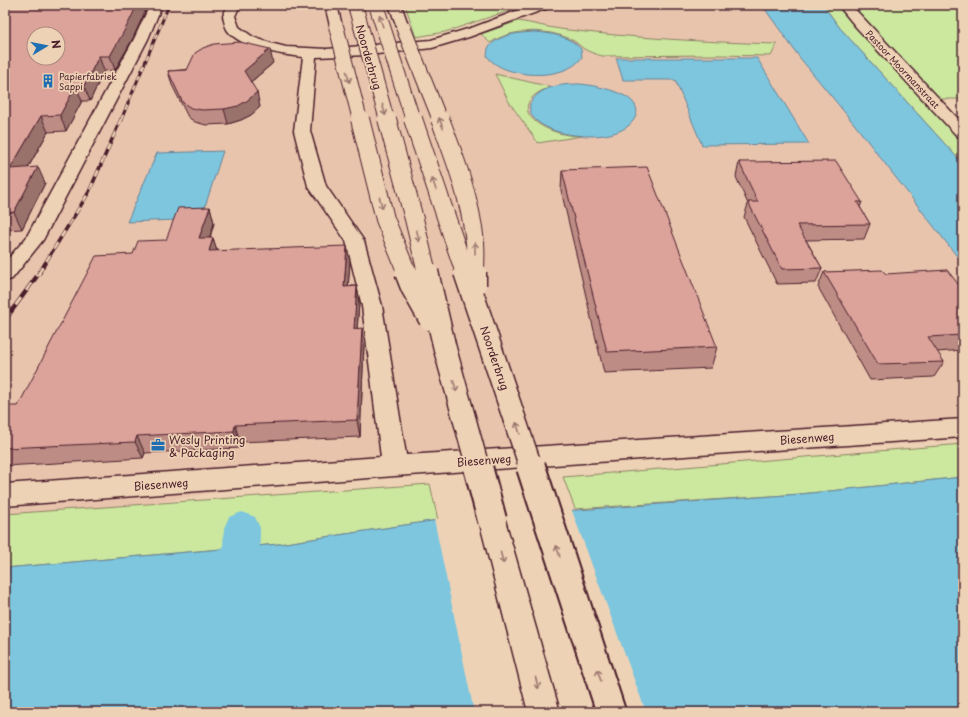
<svg xmlns="http://www.w3.org/2000/svg" width="968" height="717" font-family="'Playpen Sans',sans-serif">
<rect width="100%" height="100%" fill="#eed2b5"/>
<filter id="ink" filterUnits="userSpaceOnUse"><feTurbulence type="fractalNoise" baseFrequency=".025" numOctaves="2"/><feDisplacementMap in="SourceGraphic" scale="8" xChannelSelector="R" yChannelSelector="G"/><feConvolveMatrix kernelMatrix="1 2 1 2 8 2 1 2 1" color-interpolation-filters="sRGB"/></filter>
<g filter="url(#ink)">
<path fill="#e9c4ad" fill-rule="evenodd" d="M5 5H386L394 27 408 26 417 48 442 45 481 34 563 5H774L963 261V440L258 485 5 529ZM34 34H58V58H34Z"/>
<g fill="#cce79e" stroke="#8b8364">
<polygon points="405,5 526,5 445,32 416,37"/>
<polygon points="823,5 839,5 876,50 963,143 963,164 840,28"/>
<polygon points="850,5 963,5 963,99 938,99"/>
<path d="M518 21C532 23 546 27 560 29 632 38 705 42 777 44L771 56 717 55 602 56C596 54 589 52 584 49 580 46 576 42 572 40 548 28 512 28 490 43L481 34Z"/>
<path d="M495 74 551 87C521 97 519 116 548 129 559 134 570 136 582 136L538 143 509 102Z"/>
<polygon points="963,444 963,477 801,494 575,509 563,477"/>
<polygon points="430,484 438,520 279,544 5,568 5,514"/>
</g>
<g fill="#7dc6de" stroke="#698396">
<polygon points="762,5 823,5 840,28 963,164 963,264 855,125 800,58"/>
<path d="M534 32C551 33 570 36 581 49L582 57C567 82 502 79 487 56L488 48C499 34 518 33 534 32Z"/>
<polygon points="616,58 757,58 809,144 702,145 675,80 623,80"/>
<path d="M580 84C594 85 652 95 633 121 618 142 566 138 546 127 536 122 528 115 530 104 539 86 562 84 580 84Z"/>
<polygon points="223,151 201,219 127,222 157,153"/>
<polygon points="963,477 963,712 5,712 5,568 279,544 438,520 801,494"/>
</g>
<polygon fill="#eed2b5" points="571,508 646,712 474,712 434,519"/>
<g fill="none" stroke-linecap="round" stroke-linejoin="round">
<polygon fill="#7dc6de" fill-rule="evenodd" points="242,512 255,517 260,528 259,588 254,600 240,606 226,600 221,588 224,528 229,517"/>
<g stroke="#4a1f2b" stroke-width="3">
<g id="minor">
<polygon points="150,5 162,5 148,39 43,240 12,279 5,281 5,262 26,238 134,39"/>
<path d="M228 5H240L235 16 239 27 253 37 270 43 286 47 327 49 431 40 474 27 532 5H550L548 8 469 37 432 48 368 55 316 57 310 131 326 186 364 241 382 306 406 455 963 419V437L395 476 5 506V484L381 457 362 306 346 241 308 186 294 131 303 57C282 55 241 48 228 31 225 27 224 21 223 16Z"/>
<polygon points="838,5 851,5 963,124 963,138 957,136 856,27"/>
</g>
</g>
<g stroke="#4a1f2b" stroke-width="3">
<g id="major">
<polygon points="325,5 337,5 342,26 341,29 331,29 330,26"/>
<polygon points="389,5 401,5 409,27 408,30 398,30"/>
<polygon points="492,509 501,512 505,520 560,712 528,712 479,520 483,512"/>
</g>
</g>
<use href="#minor" fill="#eed2b5" fill-rule="evenodd"/>
<use href="#major" fill="#eed2b5" fill-rule="evenodd"/>
<g stroke="#4a1f2b" stroke-width="3">
<polyline id="rail-far2" points="121,120 169,5"/>
</g>
<g stroke="#4a1f2b" stroke-width="3.5">
<polyline id="rail-far1" points="39,273 89,192 121,119"/>
</g>
<g stroke="#4a1f2b" stroke-width="4.5">
<polyline id="rail" points="5,320 40,272"/>
</g>
<use href="#rail-far2" stroke="#eed2b5" stroke-width="2" stroke-dasharray="5.5" stroke-linecap="butt"/>
<use href="#rail-far1" stroke="#eed2b5" stroke-width="2.5" stroke-dasharray="7" stroke-linecap="butt"/>
<use href="#rail" stroke="#eed2b5" stroke-width="3" stroke-dasharray="9" stroke-linecap="butt"/>
<g stroke="#4a1f2b" stroke-width="16" stroke-linecap="butt">
<g id="major-bridge-far3">
<polyline points="355,5 387,120"/>
<polyline points="376,5 413,120"/>
<polyline points="336,26 360,120"/>
<polyline points="403,27 440,120"/>
</g>
</g>
<g stroke="#4a1f2b" stroke-width="20" stroke-linecap="butt">
<g id="major-bridge-far2">
<polyline points="360,119 385,219 407,273"/>
<polyline points="387,119 414,219 427,273"/>
<polyline points="413,119 465,273"/>
<path d="M440 119C455 158 471 201 475 243 476 253 475 263 475 273"/>
</g>
</g>
<g stroke="#4a1f2b" stroke-width="25" stroke-linecap="butt">
<g id="major-bridge-far1">
<polyline points="406,272 412,287 430,319"/>
<polyline points="427,272 445,349 478,468"/>
<polyline points="465,272 531,468"/>
<polyline points="475,272 475,285"/>
</g>
</g>
<g stroke="#4a1f2b" stroke-width="32" stroke-linecap="butt">
<g id="major-bridge">
<polyline points="478,467 492,520"/>
<polyline points="531,467 611,712"/>
</g>
</g>
<use href="#major-bridge-far3" stroke="#eed2b5" stroke-width="14"/>
<use href="#major-bridge-far2" stroke="#eed2b5" stroke-width="18"/>
<use href="#major-bridge-far1" stroke="#eed2b5" stroke-width="22"/>
<use href="#major-bridge" stroke="#eed2b5" stroke-width="28"/>
</g>
<g fill="#bd8c85" stroke="#4a1f2b">
<polygon points="5,5 133,38 115,70 104,71 90,101 82,101 66,131 48,132 28,168 45,183 22,229 5,230"/>
<polygon points="273,63 251,82 260,107 251,115 241,120 228,124 206,125 195,122 188,117 172,85 168,71"/>
<polygon points="739,162 862,202 860,207 870,224 864,239 806,240 822,268 816,283 777,284 744,217 748,204 736,177"/>
<polygon points="562,170 717,347 711,368 604,373 561,190"/>
<polygon points="210,207 214,223 210,238 213,238 217,250 350,262 348,286 357,286 359,303 357,329 364,345 360,437 240,442 240,448 145,453 143,458 5,466 5,409 18,406 133,254 166,240"/>
<polygon points="824,272 886,274 963,290 963,350 937,352 944,362 934,377 870,380 818,287"/>
</g>
<g fill="#9a726c" stroke="#4a1f2b">
<polygon points="137,5 148,5 133,38 115,70 110,56"/>
<polygon points="270,49 273,63 247,85 244,71"/>
<polygon points="99,56 104,71 90,101 84,86"/>
<polygon points="76,86 82,101 66,131 60,115"/>
<polygon points="257,92 260,107 251,115 241,120 228,124 224,109"/>
<polygon points="41,116 48,132 18,185 10,169"/>
<polygon points="38,167 45,183 22,229 14,212"/>
<polygon points="210,207 214,223 204,255 199,238"/>
<polygon points="213,238 218,255 209,251"/>
<polygon points="347,246 350,262 347,303 344,287"/>
<polygon points="357,286 359,303 356,346 354,329"/>
<polygon points="362,328 364,345 360,437 357,420"/>
<polygon points="235,425 240,442 240,448 234,431"/>
<polygon points="137,436 145,453 143,458 135,442"/>
</g>
<g fill="#dca39b" stroke="#4a1f2b" fill-rule="evenodd">
<path d="M5 5H137L128 24 110 56H99L84 86H76L60 115 41 116 10 169 38 167 14 212 5 213ZM34 34H58V58H34Z"/>
<polygon points="240,42 270,49 244,71 257,92 248,100 238,106 224,109 202,110 191,108 183,103 168,71 187,70 195,53 203,48 214,44"/>
<polygon points="836,161 862,202 857,202 870,224 797,225 822,268 782,269 748,202 758,202 739,162"/>
<polygon points="647,167 717,347 607,352 562,170"/>
<polygon points="210,207 199,238 213,238 209,251 347,246 344,287 357,286 354,329 362,328 357,420 235,425 234,431 137,436 135,442 5,448 5,409 7,406 18,406 96,256 133,254 138,241 166,240 178,208"/>
<polygon points="882,270 886,274 947,270 963,290 963,335 928,337 944,362 878,364 824,272"/>
</g>
<defs><path id="oneway-shaft" d="M-6 0H5M1.5-3L5.5 0L1.5 3" fill="none" stroke-width="1.6" stroke-linecap="round" stroke-linejoin="round"/></defs>
<g stroke="#9c7870">
<use href="#oneway-shaft" transform="translate(381 21) rotate(-108)"/>
<use href="#oneway-shaft" transform="translate(348 77) rotate(75)"/>
<use href="#oneway-shaft" transform="translate(384 110) rotate(75)"/>
<use href="#oneway-shaft" transform="translate(441 123) rotate(-112)"/>
<use href="#oneway-shaft" transform="translate(434 184) rotate(-109)"/>
<use href="#oneway-shaft" transform="translate(381 203) rotate(75)"/>
<use href="#oneway-shaft" transform="translate(418 236) rotate(77)"/>
<use href="#oneway-shaft" transform="translate(475 248) rotate(-91)"/>
<use href="#oneway-shaft" transform="translate(455 386) rotate(74)"/>
<use href="#oneway-shaft" transform="translate(518 428) rotate(-108)"/>
<use href="#oneway-shaft" transform="translate(558 551) rotate(-108)"/>
<use href="#oneway-shaft" transform="translate(502 558) rotate(75)"/>
<use href="#oneway-shaft" transform="translate(599 675) rotate(-108)"/>
<use href="#oneway-shaft" transform="translate(537 683) rotate(75)"/>
</g>
</g>
<defs>
<g id="building-bare" transform="scale(1.08)"><path d="M-4-6H4V6H1V3H-1V6H-4ZM-2.5-4.3h1.7v1.8h-1.7ZM.8-4.3h1.7v1.8H.8ZM-2.5-1h1.7V.8h-1.7ZM.8-1h1.7V.8H.8Z" fill="#1f6fb2" stroke="#eed2b5" stroke-width="2.5" paint-order="stroke"/></g>
<g id="office-bare" transform="scale(1.08)"><path d="M-6-3h4V-5.5h4V-3h4V5H-6ZM-1-4.5V-3h2v-1.5ZM-6 0V1H6V0Z" fill="#1f6fb2" stroke="#eed2b5" stroke-width="2.5" paint-order="stroke"/></g>
</defs>
<g fill-rule="evenodd">
<use href="#building-bare" x="48" y="81"/>
<use href="#office-bare" x="158" y="445"/>
</g>
<g text-anchor="middle" dominant-baseline="central" stroke-width="3.5" stroke-linejoin="round" paint-order="stroke">
<g font-size="9" fill="#4a1f2b" stroke="#eed2b5">
<text transform="translate(903 69) rotate(47)">Pastoor Moormanstraat</text>
</g>
<g font-size="9" fill="#4a1f2b" stroke="#eed2b5" text-anchor="start">
<text x="59" y="76">Papierfabriek<tspan x="59" dy="10">Sappi</tspan></text>
</g>
<g font-size="11" fill="#4a1f2b" stroke="#eed2b5">
<text transform="translate(369 57) rotate(74)">Noorderbrug</text>
<text transform="translate(495 358) rotate(71)">Noorderbrug</text>
<text transform="translate(807 438) rotate(-4)">Biesenweg</text>
<text transform="translate(484 460) rotate(-4)">Biesenweg</text>
<text transform="translate(161 484) rotate(-4)">Biesenweg</text>
</g>
<g font-size="11" fill="#4a1f2b" stroke="#eed2b5" text-anchor="start">
<text x="169" y="439">Wesly Printing<tspan x="169" dy="13">&amp; Packaging</tspan></text>
</g>
</g>
<rect width="968" height="717" fill="none" stroke="#eed2b5" stroke-width="20"/>
<rect x="10" y="10" width="948" height="697" fill="none" stroke="#4a1f2b" stroke-width="1.5" filter="url(#ink)"/>
<g transform="translate(46 46) rotate(80)"><circle r="19" fill="#eed2b5" stroke="#ac8a7e"/>
<path d="M0-3L7 15L0 10L-7 15Z" fill="#1f6fb2"/>
<text y="-6" font-size="11" font-weight="bold" text-anchor="middle" fill="#4a1f2b">N</text>
</g>
</svg>
